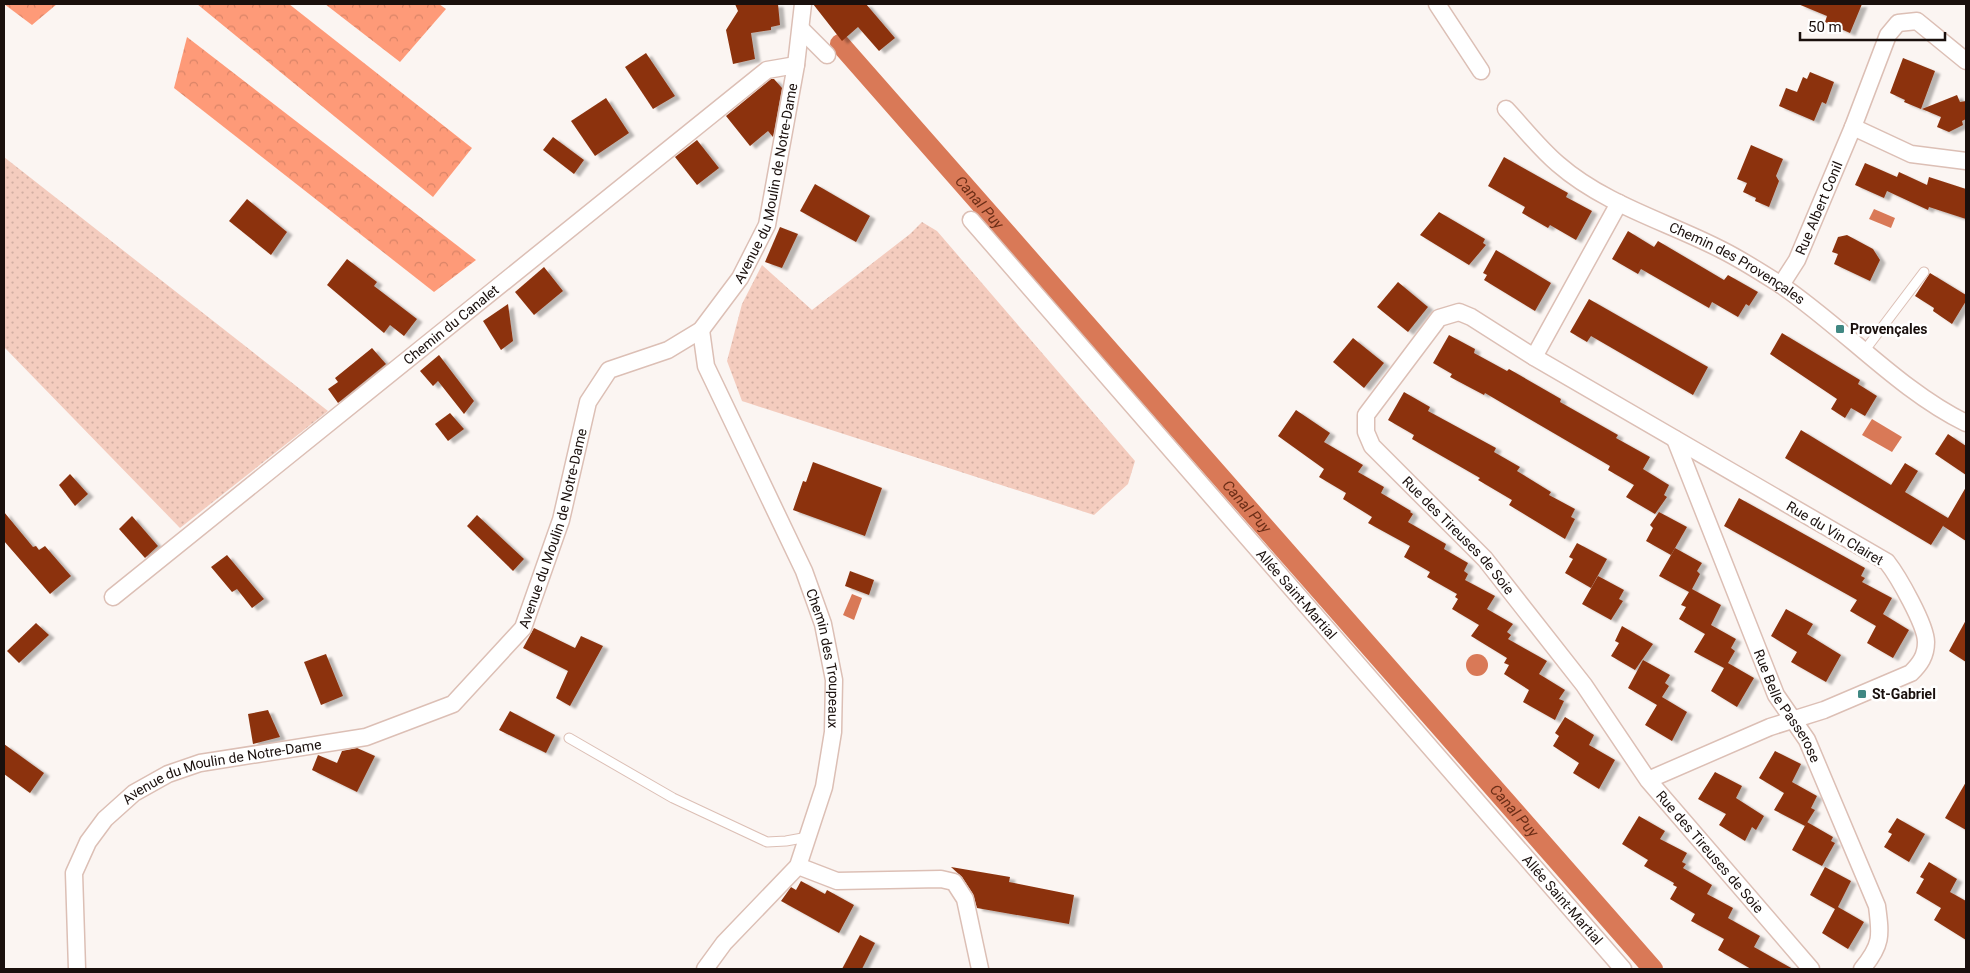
<svg xmlns="http://www.w3.org/2000/svg" width="1970" height="973" font-family="Roboto,sans-serif">
<defs>
<pattern id="grass-dots" width="8" height="8" patternUnits="userSpaceOnUse" patternTransform="scale(1.25)"><rect width="8" height="8" fill="#f4ccbe"/><path d="M2 2h.1M6 6h.1" fill="none" stroke="#d1aea2" stroke-width="1.8" stroke-linecap="round"/></pattern>
<pattern id="forest-crowns" width="20" height="18" patternUnits="userSpaceOnUse" patternTransform="scale(1.25)"><rect width="20" height="18" fill="#fe9a78"/><path d="M2 6a3 3 0 1 1 6 0M12 15a3 3 0 1 1 6 0" fill="none" stroke="#d98467"/></pattern>
<filter id="shadow"><feDropShadow dx="5.5" dy="3" stdDeviation="1" flood-color="#0004"/></filter>
</defs>
<rect width="100%" height="100%" fill="#fbf5f2"/>
<g fill="url(#grass-dots)">
<polygon points="4,157 328,411 180,528 4,347"/>
<polygon points="922,222 937,231 1135,461 1128,484 1094,515 742,401 727,361 742,304 762,265 812,310 910,234"/>
</g>
<g fill="url(#forest-crowns)">
<polygon points="4,4 57,4 32,25"/>
<polygon points="197,4 289,4 472,148 433,197"/>
<polygon points="325,4 439,4 446,9 400,62"/>
<polygon points="187,37 476,260 434,292 174,88"/>
</g>
<g fill="#d97957">
<polygon points="1874,209 1895,218 1891,228 1869,219"/>
<polygon points="1872,419 1902,437 1892,452 1862,435"/>
<polygon points="852,594 862,598 854,620 843,615"/>
<circle cx="1477" cy="665" r="11"/>
</g>
<g fill="none" stroke-linecap="round" stroke-linejoin="round">
<path stroke="#d97957" stroke-width="20" id="s1" d="M840 44 1653 969"/>
</g>
<g fill="#8c330e" filter="url(#shadow)">
<polygon points="735,4 778,4 780,25 771,27 771,30 751,33 755,59 733,64 726,30 738,11"/>
<polygon points="813,4 866,4 895,38 879,51 858,27 842,41"/>
<polygon points="1798,4 1862,4 1850,33 1825,22 1827,16"/>
<polygon points="646,53 675,96 653,109 625,67"/>
<polygon points="1903,58 1935,71 1921,109 1904,102 1905,100 1890,93"/>
<polygon points="1810,72 1834,82 1826,104 1822,102 1814,121 1779,106 1786,88 1797,92 1803,77 1807,79"/>
<polygon points="771,79 774,79 782,88 773,137 768,131 750,146 726,116"/>
<polygon points="1957,95 1960,102 1966,101 1966,119 1962,121 1963,125 1949,132 1937,127 1941,117 1922,109"/>
<polygon points="606,98 629,133 595,156 571,121"/>
<polygon points="553,137 584,160 574,174 543,150"/>
<polygon points="697,140 719,168 697,185 675,157"/>
<polygon points="1751,145 1783,159 1776,176 1779,181 1769,207 1755,201 1756,198 1743,192 1747,183 1737,179"/>
<polygon points="1504,157 1568,193 1566,197 1592,211 1576,240 1550,225 1548,228 1522,213 1525,207 1488,186"/>
<polygon points="1865,163 1897,177 1899,172 1927,185 1929,177 1966,189 1966,219 1929,207 1928,210 1887,191 1884,198 1855,185"/>
<polygon points="815,184 870,216 856,242 800,211"/>
<polygon points="247,199 287,232 271,255 229,221"/>
<polygon points="1439,212 1485,239 1483,243 1486,245 1469,265 1420,235"/>
<polygon points="780,227 798,234 782,268 765,262"/>
<polygon points="1628,231 1654,247 1658,241 1724,280 1728,275 1758,292 1749,306 1746,304 1738,317 1712,302 1709,308 1641,269 1638,274 1612,259"/>
<polygon points="1847,235 1873,249 1880,260 1870,281 1834,264 1838,254 1832,252 1838,237"/>
<polygon points="1496,250 1551,283 1535,311 1484,280 1487,275 1483,273"/>
<polygon points="347,259 377,282 374,286 417,319 404,336 390,325 384,333 327,285"/>
<polygon points="544,267 563,291 534,315 515,292"/>
<polygon points="1930,273 1966,295 1966,301 1952,324 1933,311 1934,308 1915,296"/>
<polygon points="1398,282 1428,307 1408,332 1377,307"/>
<polygon points="1589,299 1708,367 1693,395 1591,336 1587,342 1570,332"/>
<polygon points="508,304 513,341 501,350 483,321"/>
<polygon points="1782,333 1860,380 1858,384 1877,396 1865,416 1851,408 1845,418 1831,409 1837,399 1770,354"/>
<polygon points="1449,335 1475,349 1474,353 1507,371 1509,369 1561,399 1560,402 1618,435 1616,438 1650,457 1643,469 1669,485 1664,495 1667,497 1655,514 1626,497 1634,485 1608,470 1610,466 1485,393 1484,395 1450,377 1452,374 1433,363"/>
<polygon points="1353,338 1384,363 1364,388 1333,362"/>
<polygon points="372,348 386,364 338,403 328,389 338,382 335,378"/>
<polygon points="439,355 474,401 464,414 438,381 433,386 420,371"/>
<polygon points="1404,392 1430,407 1428,411 1496,448 1494,452 1520,467 1517,471 1551,492 1549,495 1575,509 1571,517 1575,519 1565,539 1509,505 1512,500 1478,480 1480,478 1412,439 1414,435 1388,420"/>
<polygon points="1296,410 1330,433 1324,442 1363,465 1358,472 1384,487 1381,493 1411,511 1410,512 1413,514 1408,522 1446,544 1444,549 1468,563 1464,571 1468,574 1465,580 1495,596 1487,609 1513,624 1507,632 1511,635 1508,639 1547,661 1539,674 1565,690 1559,699 1564,701 1555,720 1523,702 1529,690 1504,674 1509,665 1504,663 1507,658 1471,636 1479,625 1452,609 1458,599 1455,597 1457,594 1427,577 1430,572 1404,557 1410,546 1368,523 1372,517 1343,499 1346,493 1319,477 1324,469 1278,436"/>
<polygon points="450,413 464,429 448,441 435,424"/>
<polygon points="1801,430 1891,485 1905,463 1918,471 1905,492 1948,518 1966,487 1966,541 1943,526 1948,518 1931,545 1785,458"/>
<polygon points="1948,434 1966,446 1966,475 1935,454"/>
<polygon points="813,462 882,488 865,536 793,510 803,481 806,482"/>
<polygon points="70,474 88,494 75,506 59,485"/>
<polygon points="1739,498 1865,568 1861,576 1865,578 1862,582 1892,598 1883,614 1909,630 1893,658 1867,643 1876,626 1850,611 1857,600 1724,526"/>
<polygon points="4,512 33,547 36,546 39,550 45,546 71,576 50,594 4,541"/>
<polygon points="1659,512 1687,527 1671,555 1646,541 1653,528 1650,525"/>
<polygon points="477,515 524,559 513,571 467,526"/>
<polygon points="132,516 158,546 145,558 119,529"/>
<polygon points="1577,543 1607,559 1591,588 1565,573 1573,559 1569,557"/>
<polygon points="1675,548 1702,563 1697,571 1700,574 1692,589 1721,605 1711,625 1736,639 1731,648 1735,651 1728,663 1754,678 1737,707 1711,691 1724,668 1694,652 1705,634 1679,619 1686,607 1681,605 1689,592 1659,576"/>
<polygon points="227,555 264,599 252,608 237,589 232,592 211,567"/>
<polygon points="850,571 874,580 869,595 845,586"/>
<polygon points="1598,576 1624,590 1619,599 1623,601 1611,620 1582,604"/>
<polygon points="1786,609 1813,624 1807,634 1841,655 1826,682 1791,662 1797,652 1771,636"/>
<polygon points="1966,620 1966,662 1949,651"/>
<polygon points="36,623 49,635 19,663 7,651"/>
<polygon points="1622,626 1653,644 1635,670 1611,656 1619,643 1615,641"/>
<polygon points="534,628 575,648 581,636 603,646 570,706 556,698 568,671 523,648"/>
<polygon points="326,654 343,696 321,705 304,662"/>
<polygon points="1643,660 1670,675 1665,683 1669,686 1662,697 1687,712 1672,741 1645,725 1657,705 1628,688"/>
<polygon points="268,710 280,737 253,744 248,714"/>
<polygon points="510,711 555,735 546,753 499,730"/>
<polygon points="1565,717 1594,735 1589,745 1615,760 1599,789 1573,773 1579,763 1553,746 1559,736 1555,733"/>
<polygon points="4,744 44,773 30,793 4,774"/>
<polygon points="357,748 375,756 357,792 312,770 318,755 337,763 342,751"/>
<polygon points="1775,751 1801,764 1792,782 1817,796 1811,808 1815,810 1805,826 1774,810 1784,793 1759,778"/>
<polygon points="1715,772 1742,786 1736,798 1764,816 1756,830 1752,827 1745,841 1719,825 1726,814 1698,799"/>
<polygon points="1966,782 1966,830 1945,818"/>
<polygon points="1639,816 1665,831 1660,839 1687,853 1682,862 1686,864 1683,868 1712,885 1707,894 1733,908 1728,918 1760,936 1754,947 1793,969 1751,969 1718,950 1724,939 1691,921 1695,914 1670,899 1677,887 1673,885 1674,883 1644,866 1648,860 1622,844"/>
<polygon points="1897,818 1925,834 1909,862 1884,847 1892,834 1888,832"/>
<polygon points="1807,822 1833,837 1831,841 1835,843 1822,866 1792,850"/>
<polygon points="1929,862 1957,879 1950,892 1966,901 1966,940 1934,920 1941,908 1916,893 1924,879 1920,877"/>
<polygon points="951,867 1010,877 1009,882 1074,895 1069,924 977,908 973,894 962,877"/>
<polygon points="1825,867 1851,881 1838,907 1864,922 1848,949 1822,933 1835,909 1810,895"/>
<polygon points="801,881 825,894 827,890 854,905 839,933 781,901 791,887 796,890"/>
<polygon points="860,935 875,943 862,969 842,969"/>
</g>
<g fill="none" stroke-linecap="round" stroke-linejoin="round">
<g stroke="#dcbfb5" stroke-width="11">
<g id="lane">
<polyline points="1865,350 1924,272"/>
<polyline points="569,738 673,798 767,842 786,841 808,837"/>
</g>
</g>
<g stroke="#dcbfb5" stroke-width="19">
<g id="street">
<polyline points="1437,4 1481,71"/>
<polyline points="801,29 827,55"/>
<path id="s2" d="M1506 109C1523 127 1539 148 1558 164 1605 205 1668 222 1722 250 1742 260 1762 273 1781 285 1843 327 1900 391 1966 423"/>
<polyline points="1853,127 1888,35 1898,23 1917,21 1966,61"/>
<path id="s3" d="M971 220 1623 969"/>
<path id="s4" d="M1781 285 1797 260 1853 127 1911 154 1966 161"/>
<path id="s5" d="M701 330 706 366 804 571 823 624 834 680 833 732 824 787 798 866 724 943 705 969"/>
<polyline points="1534,357 1619,203"/>
<path id="s6" d="M1675 439 1776 695 1807 740 1877 906C1881 936 1882 945 1862 969"/>
<path id="s7" d="M113 597 767 70 796 65"/>
<path id="s8" d="M1648 780 1770 727 1824 710 1911 673C1920 664 1926 656 1926 642 1926 625 1898 576 1887 562L1534 357 1471 317 1459 312 1439 318 1366 415V432L1372 446 1485 559 1584 685 1648 780 1811 969"/>
<polyline points="798,866 837,881 941,879 954,882 965,899 980,969"/>
<path id="s9" d="M77 969 74 873 88 842 105 819 134 793 168 774 200 763 366 737 453 704 523 628 561 520 588 402 609 370 668 350 701 330 740 278 767 225 796 65 803 4"/>
</g>
</g>
<use href="#lane" stroke="#fff" stroke-width="9"/>
<use href="#street" stroke="#fff" stroke-width="16"/>
</g>
<g fill="#408883" stroke="#fff" stroke-width="2">
<rect x="1835" y="324" width="10" height="10" rx="2.5"/>
<rect x="1857" y="689" width="10" height="10" rx="2.5"/>
</g>
<g text-anchor="middle" dominant-baseline="central" stroke-width="5" stroke-linejoin="round" paint-order="stroke">
<g font-size="14" fill="#1a100d" stroke="#fff">
<text stroke="none"><textPath href="#s9" startOffset="1174">Avenue du Moulin de Notre-Dame</textPath></text>
<text stroke="none"><textPath href="#s4" startOffset="86">Rue Albert Conil</textPath></text>
<text stroke="none"><textPath href="#s2" startOffset="281">Chemin des Provençales</textPath></text>
<text stroke="none"><textPath href="#s7" startOffset="434">Chemin du Canalet</textPath></text>
<text stroke="none"><textPath href="#s9" startOffset="739">Avenue du Moulin de Notre-Dame</textPath></text>
<text transform="translate(1835 533) rotate(31)">Rue du Vin Clairet</text>
<text stroke="none"><textPath href="#s8" startOffset="1204">Rue des Tireuses de Soie</textPath></text>
<text stroke="none"><textPath href="#s3" startOffset="496">Allée Saint-Martial</textPath></text>
<text stroke="none"><textPath href="#s5" startOffset="354">Chemin des Troupeaux</textPath></text>
<text stroke="none"><textPath href="#s6" startOffset="290">Rue Belle Passerose</textPath></text>
<text stroke="none"><textPath href="#s9" startOffset="289">Avenue du Moulin de Notre-Dame</textPath></text>
<text stroke="none"><textPath href="#s8" startOffset="1609">Rue des Tireuses de Soie</textPath></text>
<text stroke="none"><textPath href="#s3" startOffset="901">Allée Saint-Martial</textPath></text>
</g>
<g font-size="14" font-weight="bold" fill="#1a100d" stroke="#fff" text-anchor="start">
<text x="1850" y="329">Provençales</text>
<text x="1872" y="694">St-Gabriel</text>
</g>
<g font-size="15" font-style="italic" fill="#6c2e17" stroke="#fff">
<text stroke="none"><textPath href="#s1" startOffset="211">Canal Puy</textPath></text>
<text stroke="none"><textPath href="#s1" startOffset="616">Canal Puy</textPath></text>
<text stroke="none"><textPath href="#s1" startOffset="1021">Canal Puy</textPath></text>
</g>
</g>
<rect width="1970" height="973" fill="none" stroke="#1a100d" stroke-width="10"/>
<path d="M1800 32v8h145v-8" fill="none" stroke="#1a100d" stroke-width="2.5"/>
<text x="1808" y="32" font-size="15" fill="#1a100d" stroke="#ffffff" stroke-width="4" paint-order="stroke">50 m</text>
</svg>
